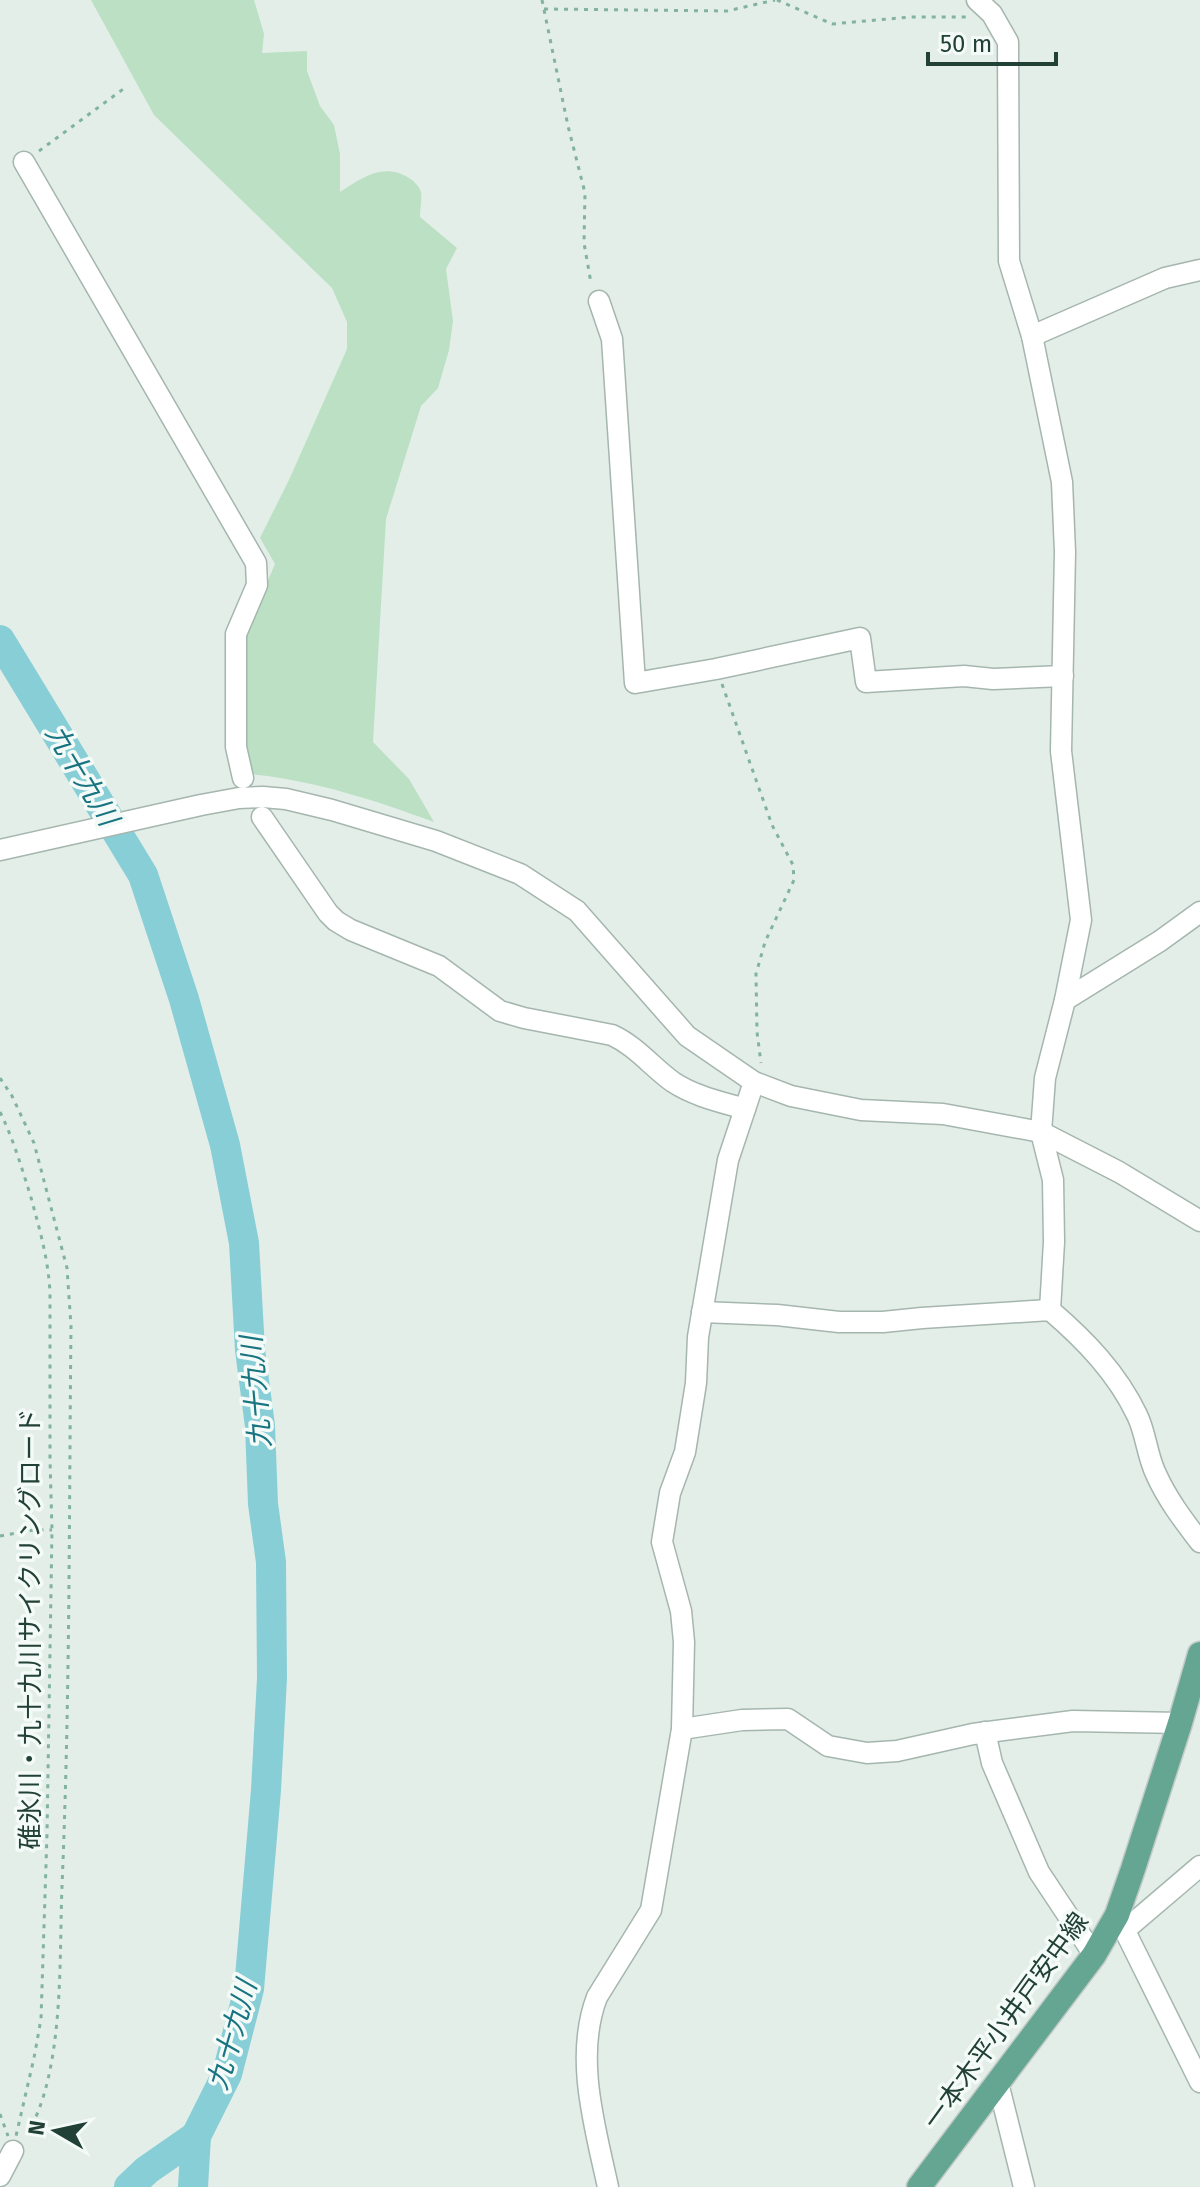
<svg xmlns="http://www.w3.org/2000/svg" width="1200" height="2187" font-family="'Fira Sans','Noto Sans JP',sans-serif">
<rect width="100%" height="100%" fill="#e3eee8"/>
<path fill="#bbe0c3" d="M91 0H254L264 34 262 53 307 51V71L320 106 334 125 340 154V192C362 178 383 162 409 178 414 181 419 186 421 192 422 198 420 210 420 217L457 248 446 269 453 321 449 350 438 388 421 406 386 519 373 742 409 779 434 822C375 800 313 780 250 774L245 765 244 637 275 564 260 538 289 480 347 349V322L332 288 154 115Z"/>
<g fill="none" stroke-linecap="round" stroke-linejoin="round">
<g stroke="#88ced6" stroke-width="30">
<polyline points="0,640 143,875 184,999 225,1145 244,1243 250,1350 260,1426 263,1504 271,1562 272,1678 266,1790 249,1989 227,2074 196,2136 193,2187"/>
<polyline points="129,2187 147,2170 196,2136"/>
</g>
<g stroke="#a5b6af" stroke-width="23">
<g id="minor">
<polyline points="977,0 992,14 1008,42 1009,261 1032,336 1062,482 1065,552 1061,751 1081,920 1065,1000 1045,1078 1041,1132 1053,1180 1054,1242 1050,1310"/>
<polyline points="24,162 256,563 257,585 236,634 236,747 243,778"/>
<polyline points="599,301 612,339 635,683 716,669 860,638 866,682 964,676 993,679 1063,676"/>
<polyline points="1032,336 1165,278 1200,270"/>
<path d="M262 817 328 913 336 921 351 930 439 966 500 1011 524 1018 612 1035C636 1046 652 1067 673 1082 694 1096 721 1102 745 1109"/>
<polyline points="0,850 201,805 239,798 263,797 286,799 332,810 436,841 520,874 577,911 687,1036 754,1082 791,1096 861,1110 943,1114 1041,1132 1119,1172 1200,1221"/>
<polyline points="1065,1000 1160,941 1200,912"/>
<path d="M702 1312 777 1315 839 1322H883L922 1318 1050 1310C1085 1340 1117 1373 1137 1415 1146 1433 1147 1456 1156 1474 1167 1499 1184 1521 1200 1542"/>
<polyline points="682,1729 742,1720 788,1719 828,1746 867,1753 897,1751 973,1734 1073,1721 1180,1723"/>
<polyline points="985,1732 992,1763 1039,1872 1094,1955"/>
<polyline points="1117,1915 1200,2082"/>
<polyline points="1125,1930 1200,1866"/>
<polyline points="998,2083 1024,2187"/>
<polyline points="0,2176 13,2151"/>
<path d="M608 2187C595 2127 574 2057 597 1997L651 1910 682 1729 684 1642 681 1611 662 1542 670 1493 685 1452 696 1383 698 1337 728 1160 754 1082"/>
</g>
</g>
<g stroke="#c1cac7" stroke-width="27">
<polyline id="major" points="919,2187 1094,1955 1117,1915 1133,1869 1180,1723 1200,1654"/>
</g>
<g stroke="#82b3a1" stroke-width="3" stroke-dasharray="4 6" stroke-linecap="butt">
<polyline points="542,0 568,126 585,193 584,243 591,283"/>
<polyline points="777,0 832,24 910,17 968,17"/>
<polyline points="544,9 727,11 775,0"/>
<polyline points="39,151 126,87"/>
<polyline points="722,684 772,825 793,865 794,880 765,942 756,974 757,1032 761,1063"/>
<path d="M0 1078 12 1096 34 1143 67 1268 71 1326C69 1513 70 1699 62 1886 59 1959 65 2073 26 2136"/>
<path d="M0 1112C13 1138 21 1166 30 1194 39 1227 48 1257 50 1292V1460L52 1530 47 1834 41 2019 34 2058 16 2136"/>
<polyline points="0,1536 34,1530 52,1530"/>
<polyline points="0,2114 8,2136"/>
</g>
<use href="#minor" stroke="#fff" stroke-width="20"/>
<use href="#major" stroke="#65a692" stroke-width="24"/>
</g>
<g text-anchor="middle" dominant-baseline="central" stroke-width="7" stroke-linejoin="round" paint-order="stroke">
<g font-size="26" fill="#214036" stroke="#f4faf7">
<text transform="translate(30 1629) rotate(-90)">碓氷川・九十九川サイクリングロード</text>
<text transform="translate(1006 2021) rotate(-54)">一本木平小井戸安中線</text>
</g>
<g font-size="28" font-style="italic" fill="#177480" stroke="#f4faf7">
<text transform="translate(82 775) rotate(59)">九十九川</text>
<text transform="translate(256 1392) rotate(-95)">九十九川</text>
<text transform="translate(232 2035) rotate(-74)">九十九川</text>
</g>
</g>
<g transform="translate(56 2131) rotate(279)" stroke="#f4faf7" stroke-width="6" paint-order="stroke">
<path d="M0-6L14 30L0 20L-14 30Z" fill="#214036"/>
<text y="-12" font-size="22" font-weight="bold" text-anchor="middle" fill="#214036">N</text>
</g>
<path d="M928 52v12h128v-12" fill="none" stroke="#214036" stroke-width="4"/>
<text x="940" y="52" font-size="24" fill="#214036" stroke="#f4faf7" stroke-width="6" paint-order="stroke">50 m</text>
</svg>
